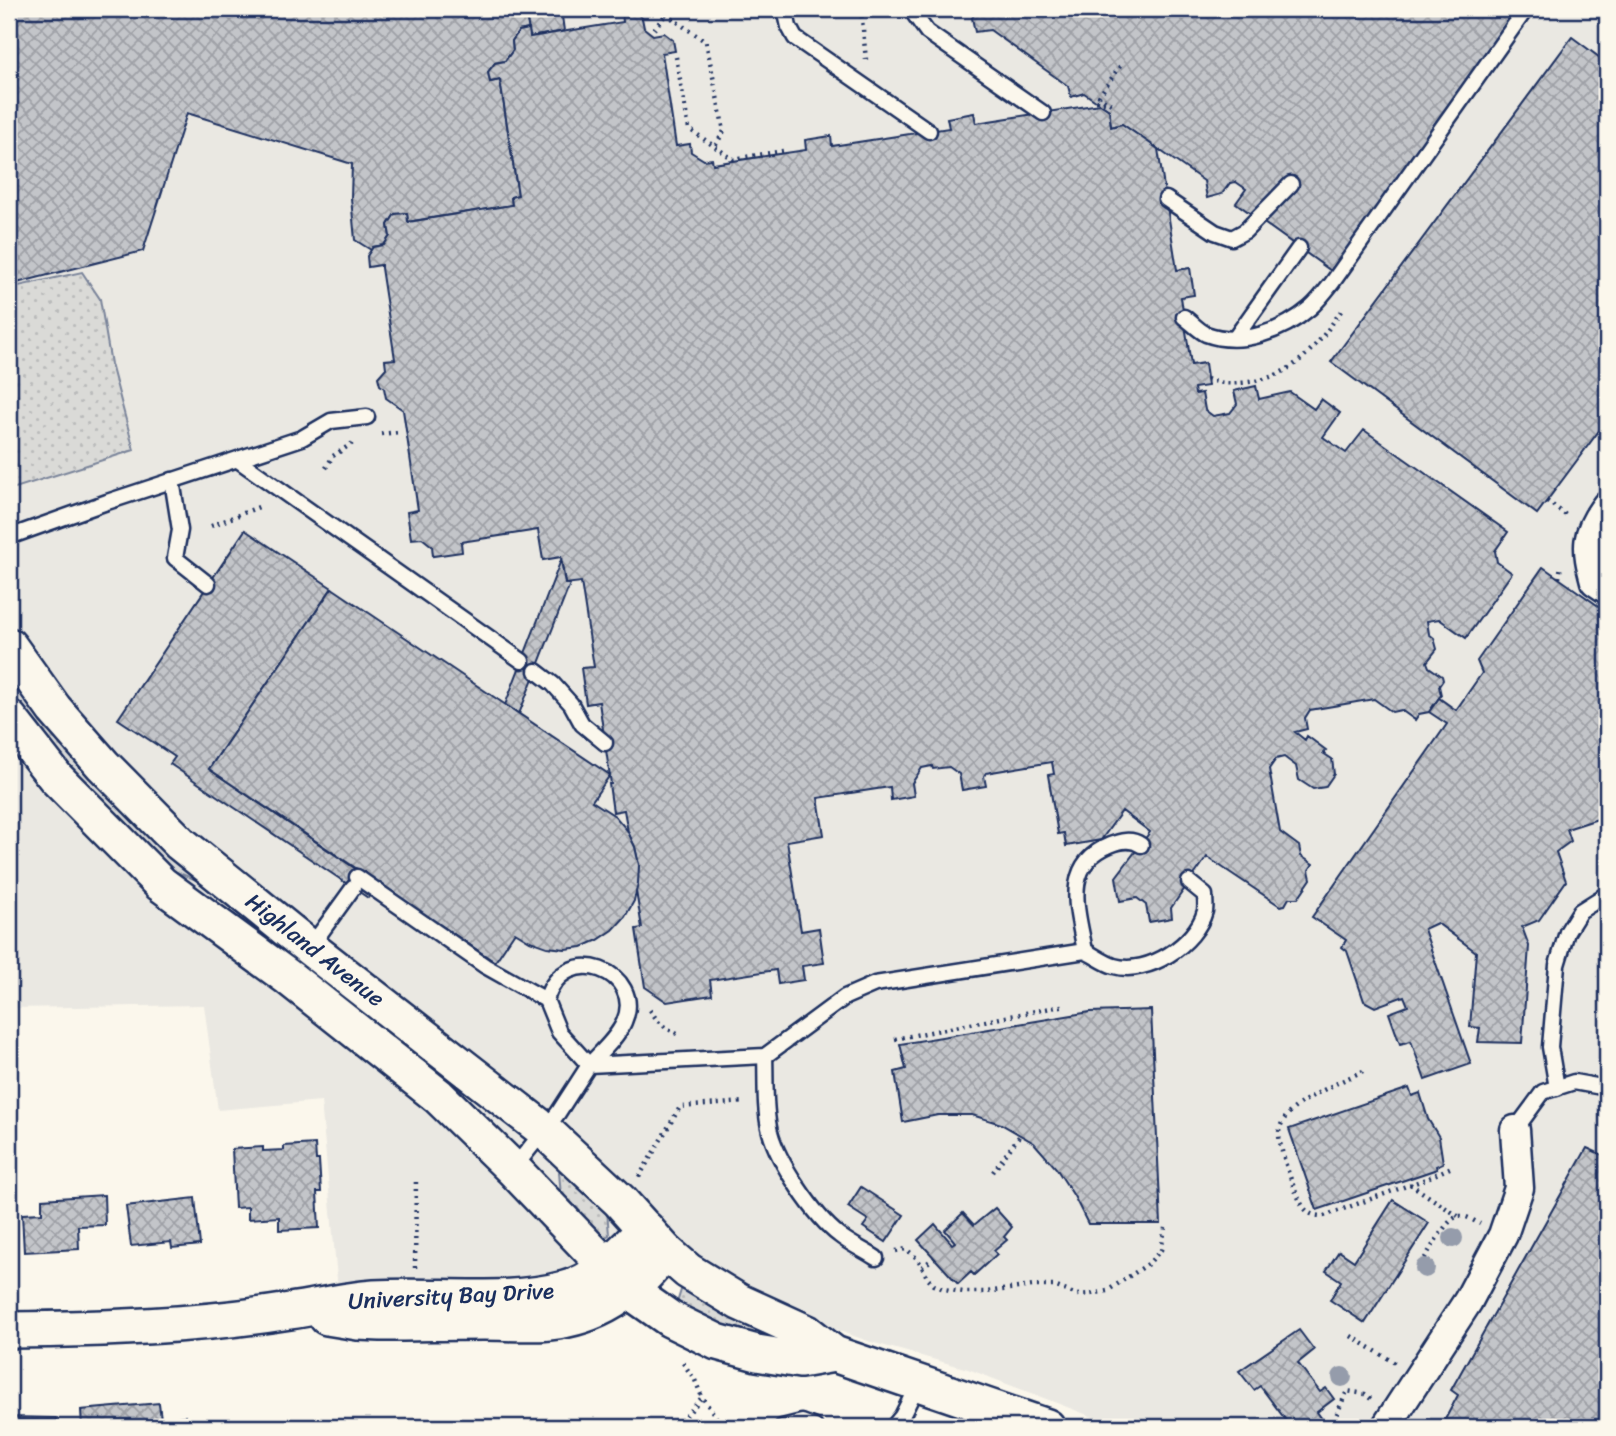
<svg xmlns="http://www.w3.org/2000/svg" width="1616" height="1436" font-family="Sriracha,sans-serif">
<defs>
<pattern id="grass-dots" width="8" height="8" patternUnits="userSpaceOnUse" patternTransform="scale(1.75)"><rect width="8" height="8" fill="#dadad7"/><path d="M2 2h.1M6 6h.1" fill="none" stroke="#babbbb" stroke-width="1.8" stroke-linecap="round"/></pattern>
<pattern id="building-cross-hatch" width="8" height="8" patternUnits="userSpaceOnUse" patternTransform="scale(1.75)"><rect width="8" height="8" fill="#c3c5c9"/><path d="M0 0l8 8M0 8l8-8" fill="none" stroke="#9ea0a6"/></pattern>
</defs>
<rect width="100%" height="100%" fill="#fbf7ec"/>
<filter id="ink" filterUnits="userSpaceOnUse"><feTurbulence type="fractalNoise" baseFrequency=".0143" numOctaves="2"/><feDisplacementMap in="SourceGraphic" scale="14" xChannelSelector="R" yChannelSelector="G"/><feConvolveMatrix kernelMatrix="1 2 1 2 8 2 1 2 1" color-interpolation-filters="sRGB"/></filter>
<g filter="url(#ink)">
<polygon fill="#eae8e2" points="9,9 1607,9 1607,1427 1119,1427 968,1369 871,1342 797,1316 723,1274 707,1262 649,1209 567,1279 338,1290 321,1101 218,1110 204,1005 9,1008"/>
<g fill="url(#grass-dots)" stroke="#7a849a" stroke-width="2">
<polygon points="82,272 100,299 111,364 134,450 9,490 9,288"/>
<path d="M9 673C68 758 125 817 204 883L164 867 34 731 9 694Z"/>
<polygon points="563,1167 607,1210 609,1235 600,1240 561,1196 559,1172"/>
<polygon points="682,1287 707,1303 803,1342 738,1334 676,1306"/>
</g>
<g fill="url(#building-cross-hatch)" stroke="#1b2f5e" stroke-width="2">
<polygon points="9,9 525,9 529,29 519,31 512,41 513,50 505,61 495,63 488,72 490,82 500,80 518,195 511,197 512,205 413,221 408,222 407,213 395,214 388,225 390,236 384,245 373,247 371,250 355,240 351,198 352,164 187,113 143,251 9,285"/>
<polygon points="543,9 561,9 564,31 530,37 526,14 541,11"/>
<polygon points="978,9 1519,9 1334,273 1236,203 1246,189 1236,182 1230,183 1222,194 1207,198 1204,181 1122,124 1111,127 1109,110 1084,93 1071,97 1068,86 990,30 975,32 972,18"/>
<polygon points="634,11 642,18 644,28 653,35 664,33 673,40 675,51 662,53 676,146 690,144 691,152 704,160 712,159 713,164 806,150 805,140 831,136 832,146 949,128 947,118 974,113 976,123 1100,104 1109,110 1111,127 1122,124 1158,149 1177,270 1190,268 1194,295 1181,297 1191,365 1205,363 1208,386 1194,388 1195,394 1202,393 1205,410 1213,416 1230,413 1237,404 1234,391 1256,386 1259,399 1290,392 1314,409 1321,399 1340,413 1323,437 1346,453 1364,430 1508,532 1495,551 1497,562 1512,573 1466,638 1439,619 1427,621 1429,634 1434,638 1437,649 1427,662 1429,667 1442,676 1443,680 1439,686 1441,695 1429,712 1419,714 1415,720 1401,710 1392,712 1374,699 1310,710 1305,718 1307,729 1295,732 1305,740 1307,736 1326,750 1323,753 1332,759 1334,774 1325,787 1313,789 1299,780 1296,766 1284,757 1276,759 1269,769 1280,832 1299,846 1301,856 1313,864 1309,870 1311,879 1298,898 1289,898 1285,905 1280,906 1207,857 1171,908 1172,918 1149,922 1146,905 1137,898 1120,901 1116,877 1150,832 1122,811 1101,840 1066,846 1064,833 1058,834 1048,775 1054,774 1052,762 986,773 984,776 986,786 962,790 959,774 949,767 933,769 932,766 922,768 912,783 914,796 891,800 890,787 818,798 824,835 787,841 801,931 819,928 824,963 802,966 804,980 778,984 776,970 710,980 712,995 667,1002 645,987 636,929 642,928 636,891 639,865 635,847 628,832 624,810 613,812 609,784 611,784 599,702 586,704 581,668 594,667 581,582 565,584 561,557 543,560 538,530 461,542 462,552 433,556 432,546 422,538 411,539 407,512 418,510 403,410 386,398 384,388 380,385 378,377 386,368 385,360 395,359 381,268 381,265 368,267 367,256 373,247 384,245 390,236 388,225 395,214 407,213 408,222 512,205 511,197 518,195 500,80 490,82 488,72 495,63 505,61 513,50 512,41 519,31 529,29 530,37 623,22 622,13"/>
<polygon points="1572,37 1607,63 1607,420 1537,514 1331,362"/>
<polygon points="245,530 332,588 209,769 378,884 368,898 170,764 175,757 118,719"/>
<polygon points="561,560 565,584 570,584 519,714 505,705"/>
<polygon points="1543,567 1607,612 1607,816 1567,829 1571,841 1556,852 1566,881 1539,920 1522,927 1529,946 1522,1043 1478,1042 1480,1028 1470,1027 1476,952 1437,923 1424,929 1471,1064 1425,1080 1411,1041 1400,1044 1389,1013 1408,1006 1404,996 1375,1007 1364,1001 1347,951 1342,947 1346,940 1312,917 1447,724 1429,712 1439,698 1456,710 1482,673 1477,661"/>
<polygon points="332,588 610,775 592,801 615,816 627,830 635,847 639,865 638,883 634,901 625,917 613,930 598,940 582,947 565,949 547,947 530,941 515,932 495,962 209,769"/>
<polygon points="1151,1010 1161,1224 1088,1224 1074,1196 1056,1168 1034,1143 1001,1124 972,1115 938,1115 903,1122 895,1072 906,1069 900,1044 1090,1012"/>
<polygon points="1409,1088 1412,1096 1420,1093 1428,1119 1439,1137 1443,1163 1436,1166 1437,1169 1317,1210 1289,1129"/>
<polygon points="315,1144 316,1160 319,1160 321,1192 317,1192 319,1228 279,1230 279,1217 248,1219 248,1207 235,1208 232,1149 263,1147 263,1151 284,1150 284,1146"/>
<polygon points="1587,1148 1607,1157 1607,1427 1441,1427 1458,1395 1451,1390"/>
<polygon points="861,1187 904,1215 886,1242 863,1227 868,1220 848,1207"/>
<polygon points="104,1195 105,1225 78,1226 79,1249 24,1252 22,1214 42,1213 42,1199"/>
<polygon points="195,1198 200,1245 172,1248 171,1242 131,1246 126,1206"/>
<polygon points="1393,1200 1429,1223 1365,1323 1330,1300 1341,1281 1326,1271 1339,1251 1354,1261"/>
<polygon points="995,1208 1012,1227 1004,1237 1007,1240 994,1251 997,1254 974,1275 971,1272 958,1284 918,1240 935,1224 952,1244 955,1242 945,1230 963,1213 974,1225"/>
<polygon points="1299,1330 1314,1350 1298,1363 1320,1392 1326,1388 1334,1399 1317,1412 1322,1419 1311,1427 1291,1427 1260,1386 1254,1390 1239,1371"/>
<polygon points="159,1403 161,1419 185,1416 186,1427 82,1427 81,1410"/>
<polygon points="9,1417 56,1418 56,1427 9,1427"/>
</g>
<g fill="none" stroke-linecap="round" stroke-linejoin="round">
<g stroke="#1b2f5e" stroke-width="19">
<g id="service">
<polyline points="785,9 789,27 795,38 929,131"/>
<polyline points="914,14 927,32 1043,113"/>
<polyline points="1166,199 1215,232 1232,238 1245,231 1291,184"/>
<path d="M1184 317C1191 322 1199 331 1206 334 1241 347 1283 331 1310 308 1318 301 1325 292 1332 283L1526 9"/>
<polyline points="1235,338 1299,248"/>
<polyline points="238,460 522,661"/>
<polyline points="172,480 180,530 175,558 208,584"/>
<polyline points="9,537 107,502 302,438 331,421 367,417"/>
<polyline points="536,671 553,684 571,704 582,724 605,743"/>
<path d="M1141 845C1131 838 1120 841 1110 845 1061 865 1078 912 1085 951 1094 955 1104 963 1114 966 1148 976 1196 944 1205 911 1206 906 1205 900 1205 895L1189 882"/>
<path d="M357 877 485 966 546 1000 559 1032 589 1065C601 1052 617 1038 624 1022 646 973 565 938 546 1000"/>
<polyline points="309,949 353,888"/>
<path d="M765 1056C766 1081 764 1108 770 1132 778 1162 814 1216 839 1235 850 1244 864 1250 876 1258"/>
<polyline points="1557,1088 1550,1047 1557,965 1567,932 1580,911 1607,894"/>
<polyline points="1515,1130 1543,1092 1574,1082 1607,1088"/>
<polyline points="513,1169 558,1113 589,1065 765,1056 845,997 875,984 1085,951"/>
<polyline points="782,1427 802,1422 815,1427"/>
<polyline points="893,1427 902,1416 918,1384"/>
</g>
</g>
<g stroke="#1b2f5e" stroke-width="33">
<g id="minor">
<path d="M1607 505C1585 534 1586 547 1595 581L1607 589"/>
<polyline points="1386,1427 1468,1301 1503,1235 1519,1188 1515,1130"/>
</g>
</g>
<g stroke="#1b2f5e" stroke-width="40">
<g id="tertiary">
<polyline points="9,646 54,709 103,765 180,843 310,948 544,1130 620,1201 665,1251 688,1271 739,1302 807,1333 834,1354 1047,1427"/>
<polyline points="9,718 56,778 161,884 289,978 438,1096 513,1169 630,1291 670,1319 717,1342 757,1353 800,1360 834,1354"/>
<path d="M327 1317 358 1322 381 1323C416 1323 450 1322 484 1322 506 1322 528 1324 549 1322 599 1317 637 1290 665 1251"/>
<path d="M9 1330C103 1329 197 1326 290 1311 318 1307 345 1300 374 1298 436 1294 506 1305 565 1289 597 1281 623 1251 646 1229"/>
</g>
</g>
<g stroke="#1b2f5e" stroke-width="4.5" stroke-dasharray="2 5" stroke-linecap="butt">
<polyline points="861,9 866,60"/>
<polyline points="666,14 706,42 724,131 714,148"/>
<polyline points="654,29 670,9"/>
<polyline points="676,57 689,129 733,159 783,151"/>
<polyline points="1096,101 1106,103"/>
<polyline points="1111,104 1099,96 1123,62"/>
<path d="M1207 379C1217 383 1229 384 1239 383 1291 380 1314 350 1341 311"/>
<polyline points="381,434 400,432"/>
<polyline points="326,468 333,456 356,441"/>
<polyline points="1547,501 1567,516"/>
<polyline points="211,526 261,506"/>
<polyline points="1559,578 1561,565"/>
<polyline points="650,1010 660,1024 677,1034"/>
<polyline points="895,1039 1066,1005"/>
<path d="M1363 1071C1342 1081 1297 1100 1285 1118 1282 1122 1279 1128 1279 1133 1278 1145 1296 1199 1305 1209 1310 1215 1316 1216 1324 1216L1423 1180 1454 1166"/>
<polyline points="993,1172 1020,1135"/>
<polyline points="639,1177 680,1107 745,1102"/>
<polyline points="1410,1184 1458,1216"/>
<polyline points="896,1251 906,1249 918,1259 928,1279 934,1285 944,1289 963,1292 986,1292 1033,1286 1054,1286 1077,1295 1091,1294 1107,1291 1148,1264 1161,1250 1165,1228"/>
<path d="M1421 1264C1429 1253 1446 1218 1459 1216 1466 1215 1474 1221 1480 1224"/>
<polyline points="922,1267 934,1258"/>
<polyline points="415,1268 416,1178"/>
<polyline points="1351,1336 1395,1363"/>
<polyline points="683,1363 695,1380 702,1397 723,1427"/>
<polyline points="677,1427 702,1397"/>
<polyline points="861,1427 872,1422"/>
<polyline points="1331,1427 1347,1391 1365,1394 1371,1399"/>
</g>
<use href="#service" stroke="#fbf7ec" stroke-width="14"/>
<use href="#minor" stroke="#fbf7ec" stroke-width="28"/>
<use href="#tertiary" stroke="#fbf7ec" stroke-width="35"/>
</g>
<g fill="#959cab">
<circle cx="1453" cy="1238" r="10"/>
<circle cx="1425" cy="1268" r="10"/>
<circle cx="1342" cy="1377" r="10"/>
</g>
</g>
<g text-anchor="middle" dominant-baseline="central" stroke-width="5" stroke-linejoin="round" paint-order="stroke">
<g font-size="23" fill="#1b2f5e" stroke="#fbf7ec">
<text transform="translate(315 950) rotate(38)">Highland Avenue</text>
<text transform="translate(451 1296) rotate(-3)">University Bay Drive</text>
</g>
</g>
<rect width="1616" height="1436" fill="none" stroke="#fbf7ec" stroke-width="35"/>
<rect x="18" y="18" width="1581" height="1401" fill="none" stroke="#1b2f5e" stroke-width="2.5" filter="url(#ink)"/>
</svg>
